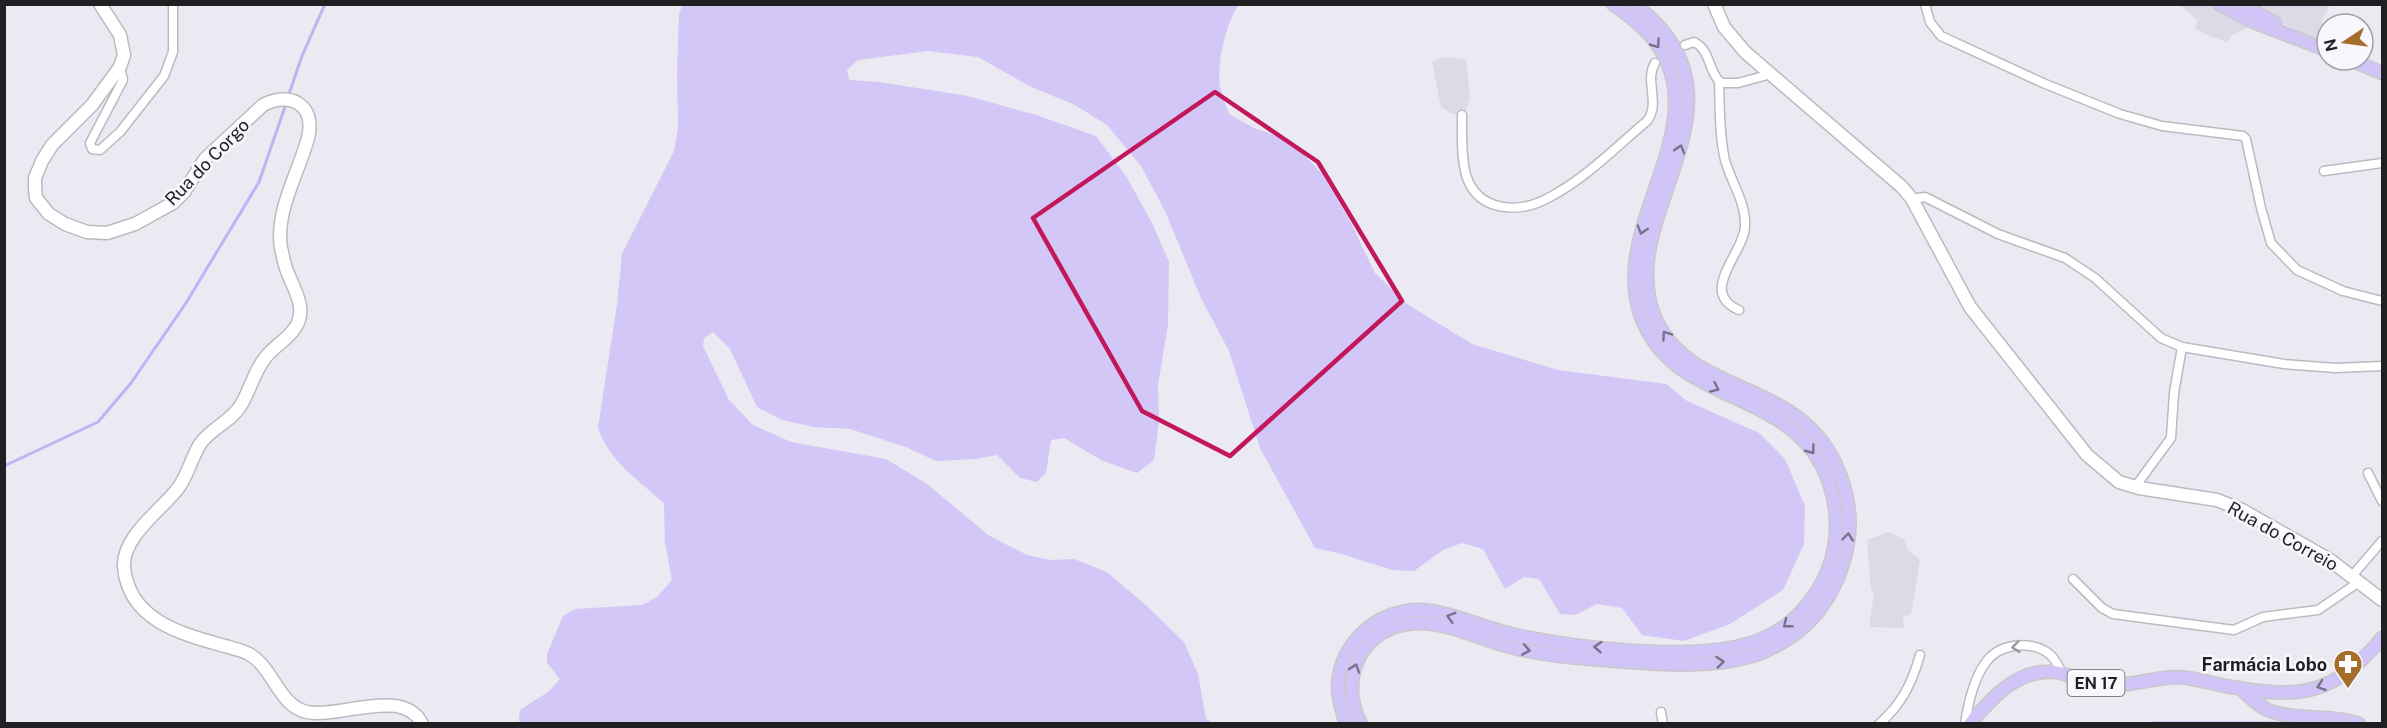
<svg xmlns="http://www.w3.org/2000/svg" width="2387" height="728" font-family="'Public Sans',sans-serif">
<rect width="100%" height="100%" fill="#ebe9f1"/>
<g fill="#dddae8">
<polygon points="2180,5 2214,5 2249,27 2232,35 2227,42 2210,36 2195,29 2197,20"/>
<polygon points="2245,5 2330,5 2322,21 2327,32 2327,41 2316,40"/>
<polygon points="1443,57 1466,59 1470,97 1465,115 1452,114 1441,107 1432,62"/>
<polygon points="1889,532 1904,539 1907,549 1920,560 1911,615 1903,616 1904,628 1869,627 1874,593 1871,590 1867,540"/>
</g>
<g fill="#d2c7f6">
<path d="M682 5H1238C1225 28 1217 60 1220 87 1222 96 1226 106 1229 114L1254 128 1290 140 1323 175 1350 221 1375 273 1407 304 1472 344 1558 370 1666 384 1687 401 1759 433 1785 459 1805 506 1804 544 1783 590 1730 624 1684 641 1642 635 1622 608 1597 604 1575 615 1560 614 1539 579 1524 577 1505 589 1483 549 1462 543 1443 550 1414 571 1392 570 1342 554 1315 548 1260 448 1229 351 1201 298 1165 211 1141 166 1107 125 1075 105 1029 86 978 57 928 51 858 60 847 70 849 80 879 82 968 96 1036 115 1096 136 1126 176 1153 225 1169 262 1168 325 1158 385 1159 421 1154 460 1137 473 1103 461 1064 438 1051 440 1046 473 1037 482 1020 478 997 455 976 459 936 461 906 447 850 429 814 427 782 420 757 407 730 349 713 332 704 338 703 346 729 400 753 425 791 442 886 459 927 484 988 535 1027 555 1051 560 1074 559 1107 572 1149 608 1184 642 1198 674 1206 719 1213 723H522L519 721 520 710 548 692 560 679 547 663V654L563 616 575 609 642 605 657 597 672 580 665 543 664 503C641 483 606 458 598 427L617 305 622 254 674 151 678 127 677 71 679 15Z"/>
<polygon points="2155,721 2260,721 2327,724 2140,724"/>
</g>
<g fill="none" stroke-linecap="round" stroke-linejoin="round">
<g stroke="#c2b2f3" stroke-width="3">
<polyline points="288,97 302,56 325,4"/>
<polyline points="4,466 98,422 131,383 186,303 259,182 286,104"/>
</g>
<g stroke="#bcbac1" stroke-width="11">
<g id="street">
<polyline points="1925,4 1930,22 1941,36 2043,83 2120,114 2162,126 2243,136 2246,139 2261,208 2271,243 2297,270 2343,291 2382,301"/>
<path d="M1685 45 1694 42C1711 50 1708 72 1721 83H1738L1771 74"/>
<polyline points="120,67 123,80 90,143 92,149 100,150 120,132 164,76 173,52 173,4"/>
<path d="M1719 81C1720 107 1719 135 1725 160 1731 182 1746 202 1745 226 1745 252 1697 292 1739 310"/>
<path d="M1462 115C1462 134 1461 156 1466 175 1478 213 1520 214 1550 197 1586 178 1616 147 1647 121 1661 103 1644 81 1655 63"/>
<polyline points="2324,171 2382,163"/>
<polyline points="1912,199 1925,197 1998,234 2065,258 2095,278 2161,338 2182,347 2284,364 2336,368 2382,366"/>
<polyline points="2368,473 2382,501"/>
<polyline points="2135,487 2171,438 2174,393 2182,347"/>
<polyline points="2352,576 2382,541"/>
<polyline points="2073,579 2102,608 2113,614 2234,630 2263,617 2318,610 2359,582"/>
<polyline points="1661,712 1663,724"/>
<path d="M1879 724C1902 704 1912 683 1920 655"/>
<path d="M1965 724C1968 704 1974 678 1986 662 1999 644 2027 641 2045 651 2054 656 2058 665 2062 673"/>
</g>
</g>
<g stroke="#bcbac1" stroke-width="15">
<g id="secondary">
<path d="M100 4 120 35 124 55 120 67 92 105 52 145 42 161 35 178V188L36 198 49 214 65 224 87 232 107 233 135 224 173 203 184 192 205 159 263 105C291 91 316 105 308 138 299 172 275 211 281 248 283 255 284 264 287 271 294 290 308 309 295 328 287 340 273 347 265 358 254 372 250 390 241 405 232 421 211 428 200 444 192 457 188 474 179 487 163 509 122 536 124 567 129 621 182 634 225 646 232 648 241 650 247 653 273 665 278 706 307 712 338 719 404 686 422 724"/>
<polyline points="1714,4 1724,27 1745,52 1902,187 1912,199 1970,307 2087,455 2119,482 2139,488 2217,500 2242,510 2330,560 2382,600"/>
</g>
</g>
<g stroke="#c9c9ca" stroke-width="15">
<g id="primary">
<polyline points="2219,4 2251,21 2327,50"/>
<polyline points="2241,4 2275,23"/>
<polyline points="2351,60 2382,73"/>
<path d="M2240 688C2250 697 2258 706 2270 711 2298 721 2331 714 2359 724"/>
<path d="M1346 724C1342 711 1338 699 1338 685 1340 642 1379 609 1421 610 1449 611 1486 629 1515 635 1574 648 1677 659 1736 647 1755 643 1774 635 1789 623 1816 601 1834 568 1836 533 1837 509 1832 485 1821 464 1781 392 1687 402 1648 332 1595 236 1720 134 1657 44 1645 27 1629 16 1613 4"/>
<path d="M1361 724C1339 683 1358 631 1407 624 1440 618 1476 638 1507 646 1543 656 1581 658 1617 661 1657 664 1701 668 1740 659 1761 655 1782 644 1799 631 1825 610 1843 576 1848 542 1852 518 1848 495 1839 472 1802 378 1697 399 1658 324 1605 219 1767 103 1634 4"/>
<path d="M1970 724C1992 697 2021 665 2060 673 2075 676 2089 684 2104 685 2127 687 2152 678 2176 677 2192 677 2210 683 2225 686 2299 699 2332 697 2382 638"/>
</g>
</g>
<use href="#street" stroke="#fff" stroke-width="8"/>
<use href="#secondary" stroke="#fff" stroke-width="12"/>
<use href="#primary" stroke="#d1c5f7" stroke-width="12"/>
</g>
<defs><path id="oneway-chevron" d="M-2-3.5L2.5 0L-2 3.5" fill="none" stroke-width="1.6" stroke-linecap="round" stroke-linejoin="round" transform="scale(1.5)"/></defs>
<g stroke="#78728c">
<use href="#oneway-chevron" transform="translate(1656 44) rotate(55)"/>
<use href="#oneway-chevron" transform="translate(1680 149) rotate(-73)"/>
<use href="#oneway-chevron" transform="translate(1642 230) rotate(107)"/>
<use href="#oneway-chevron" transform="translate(1666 335) rotate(-125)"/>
<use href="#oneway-chevron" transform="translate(1715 388) rotate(24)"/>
<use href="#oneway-chevron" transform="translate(1811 450) rotate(53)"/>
<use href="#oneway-chevron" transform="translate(1848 537) rotate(-84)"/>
<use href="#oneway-chevron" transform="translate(1451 617) rotate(-164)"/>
<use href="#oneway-chevron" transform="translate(1787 624) rotate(142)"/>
<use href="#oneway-chevron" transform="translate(1598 647) rotate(-176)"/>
<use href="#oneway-chevron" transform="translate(1526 650) rotate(10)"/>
<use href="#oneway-chevron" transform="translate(1720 662) rotate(-6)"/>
<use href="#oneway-chevron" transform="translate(1355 668) rotate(-71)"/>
<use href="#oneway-chevron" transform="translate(2321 686) rotate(161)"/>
</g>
<use stroke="#9b9a9c" href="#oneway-chevron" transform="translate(2016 647) rotate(174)"/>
<path fill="none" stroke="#c2185b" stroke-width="4.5" stroke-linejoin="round" d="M1215 92 1318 162 1402 301 1230 456 1142 411 1033 218Z"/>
<defs>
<g id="pharmacy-pin" transform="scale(1.5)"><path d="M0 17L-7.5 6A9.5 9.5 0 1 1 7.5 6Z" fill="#a46d29" stroke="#f8f7fe"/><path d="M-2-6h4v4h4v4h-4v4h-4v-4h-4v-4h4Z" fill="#fff"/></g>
</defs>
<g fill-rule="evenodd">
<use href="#pharmacy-pin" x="2348" y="664"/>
</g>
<g text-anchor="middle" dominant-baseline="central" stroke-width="5" stroke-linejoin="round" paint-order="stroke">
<rect fill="#f8f7fe" stroke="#616064" stroke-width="1.5" x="2067.5" y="670" width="57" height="26" rx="4.5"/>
<g font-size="16" font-weight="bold" fill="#201f22">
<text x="2096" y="683">EN 17</text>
</g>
<g font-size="18" fill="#201f22" stroke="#f8f7fe">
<text transform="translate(207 162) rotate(-46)">Rua do Corgo</text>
<text transform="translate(2283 536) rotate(29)">Rua do Correio</text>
</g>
<g font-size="18" font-weight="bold" fill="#201f22" stroke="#f8f7fe" text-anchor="end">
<text x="2327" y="664">Farmácia Lobo</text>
</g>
</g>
<rect width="2387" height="728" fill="none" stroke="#201f22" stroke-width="12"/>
<g transform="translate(2345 42) rotate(257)"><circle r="28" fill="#f8f7fe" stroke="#a2a1a6" stroke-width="1.5"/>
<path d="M0-4.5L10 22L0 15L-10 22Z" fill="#a46d29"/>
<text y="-9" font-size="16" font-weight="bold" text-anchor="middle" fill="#201f22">N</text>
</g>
</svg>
